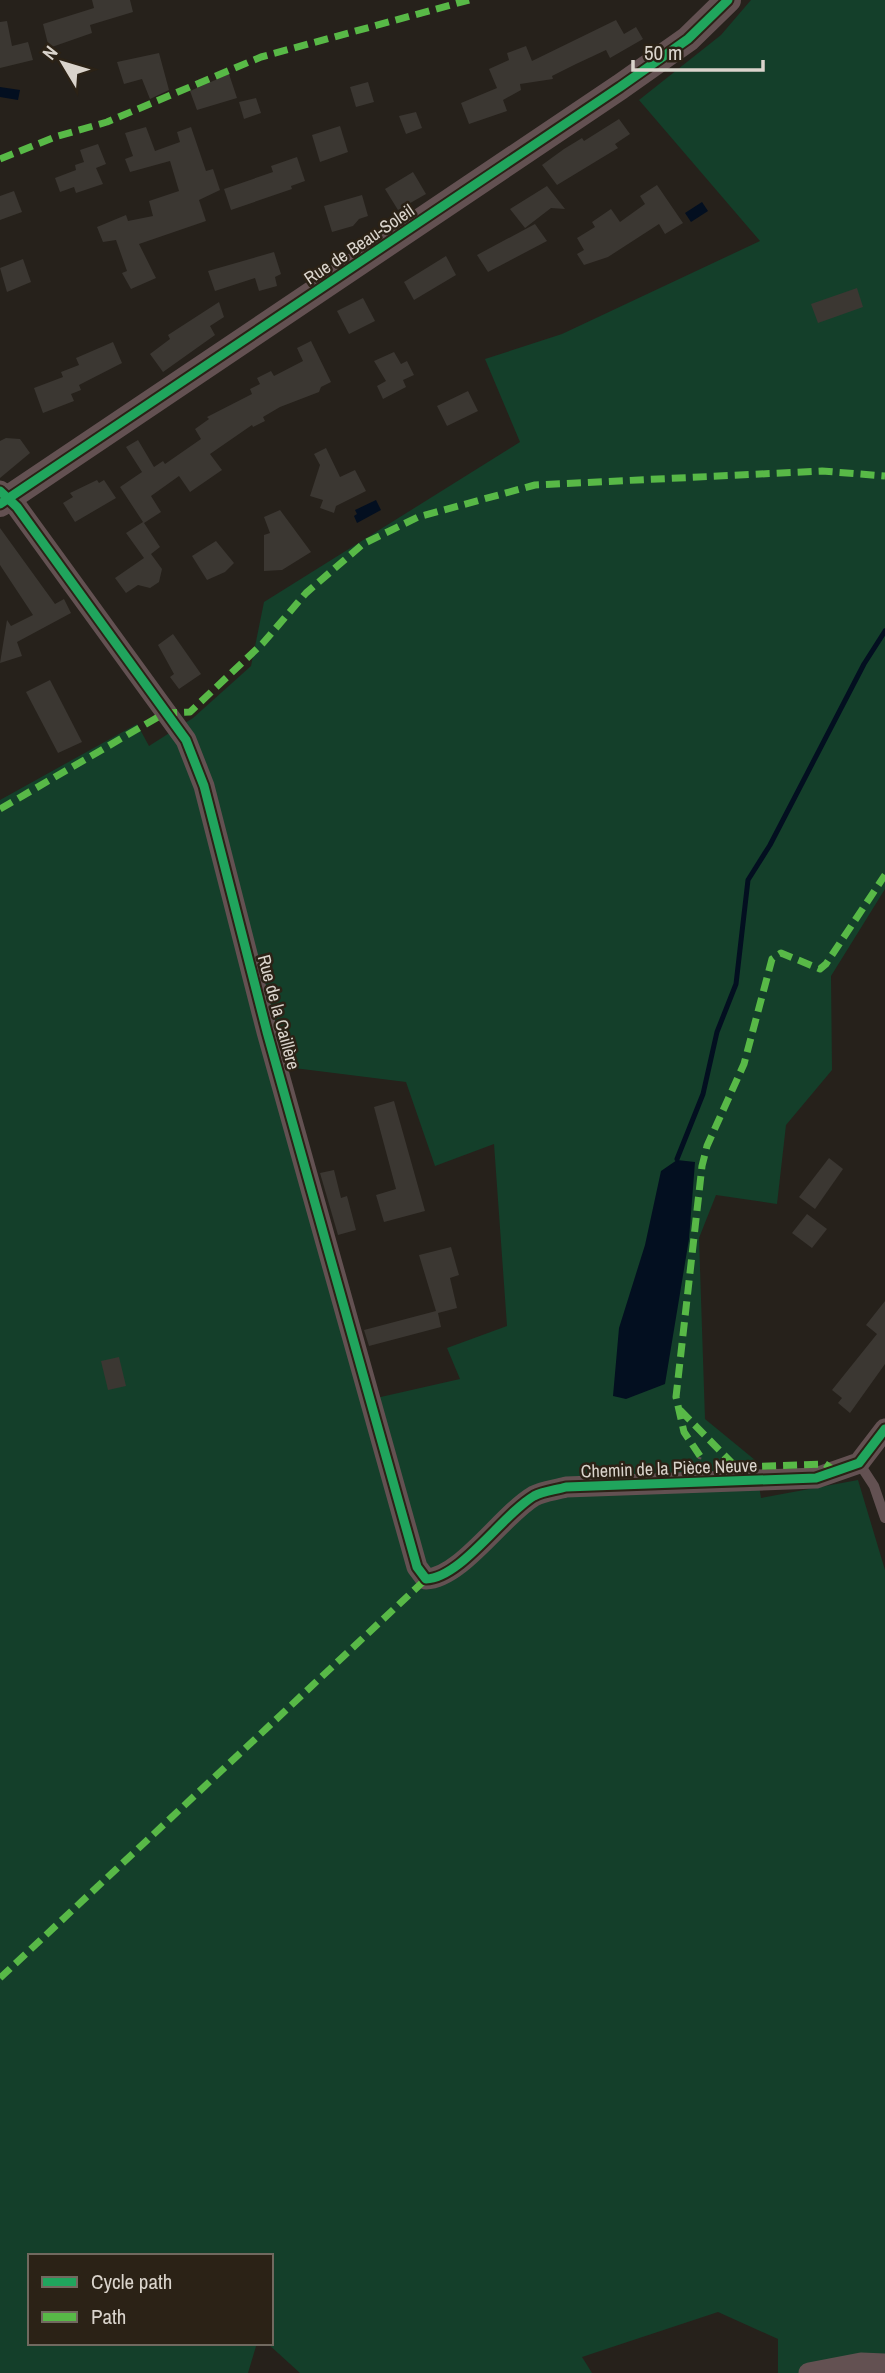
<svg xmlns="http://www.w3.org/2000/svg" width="885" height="2373" font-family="'Archivo Narrow',sans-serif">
<rect width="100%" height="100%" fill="#26211b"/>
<path fill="#143f2a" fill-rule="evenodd" d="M751 0H885V889L831 976 832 1070 786 1125 777 1204 716 1195 699 1238 705 1419 755 1460 761 1498 858 1480 885 1570V2373H778V2339L718 2312 582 2357 592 2373H300L267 2343H271V2256H30V2343H257L248 2373H0V800L137 724 149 746 193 718 251 666 264 602 520 442 485 359 562 334 760 241 639 100 721 35ZM286 1067 406 1082 435 1166 494 1144 507 1326 447 1348 460 1379 363 1401Z"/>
<g fill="#030f20">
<polygon points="0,87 20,90 18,100 0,97"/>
<polygon points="702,202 708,211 691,222 685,213"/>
<polygon points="376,500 381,510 357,523 354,516 357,514 355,510"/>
<polygon points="677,1160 695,1162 689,1239 665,1384 626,1399 613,1396 619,1328 645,1245 661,1171"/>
</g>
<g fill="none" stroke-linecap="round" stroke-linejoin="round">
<polyline stroke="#030f20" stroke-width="5" points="677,1159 703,1094 717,1032 736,984 748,880 770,845 864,664 885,631"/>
</g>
<g fill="#3b3732">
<polygon points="92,0 130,0 133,12 90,25 92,33 49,48 43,24 94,8"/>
<polygon points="616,20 624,34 636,27 643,39 610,58 606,50 576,64 552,76 553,79 520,84 521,90 503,100 507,111 469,124 461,103 497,88 489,69 509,60 507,53 526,46 532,61"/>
<polygon points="7,21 12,46 28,42 33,60 0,68 0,22"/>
<polygon points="159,53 169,90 150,99 142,79 124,84 117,62"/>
<polygon points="229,74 237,98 197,110 190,91"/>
<polygon points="368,82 374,102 356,107 350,87"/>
<polygon points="256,98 261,113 244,119 239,102"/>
<polygon points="416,112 422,128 406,134 399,116"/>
<polygon points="619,119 630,134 615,144 618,148 557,185 542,165 564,149 582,138 584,141"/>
<polygon points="340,126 348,152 320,162 312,135"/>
<polygon points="146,127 155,151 180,142 177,132 191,127 206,171 213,169 220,190 199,200 206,221 139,244 156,278 131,289 122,273 127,271 116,240 103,242 97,227 126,215 128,221 153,216 149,201 179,191 170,161 130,172 125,159 133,156 125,133"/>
<polygon points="98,144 106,164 96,168 103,184 76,193 74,187 60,192 55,178 76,170 75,165 84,162 80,150"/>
<polygon points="297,157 305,181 291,186 292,189 231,210 224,189 273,172 271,166"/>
<polygon points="413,172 426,194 398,210 385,189"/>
<polygon points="657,185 683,223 665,234 659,224 608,257 584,265 577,254 584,250 577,238 595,227 592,222 611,209 620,222 645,204 640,196"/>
<polygon points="547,186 565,209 551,208 525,228 510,209"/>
<polygon points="14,191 22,212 0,220 0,196"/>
<polygon points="362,195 368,216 359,219 353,226 332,232 324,206"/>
<polygon points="535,224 547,241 488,272 477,255"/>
<polygon points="274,252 281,274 275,277 277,286 259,291 255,278 215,291 208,271"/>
<polygon points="446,256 456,275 414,300 404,282"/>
<polygon points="23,259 31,282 7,292 0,268"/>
<polygon points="857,288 863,307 818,323 811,304"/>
<polygon points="363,298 375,321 349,334 337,311"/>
<polygon points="219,302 224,317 210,326 215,335 163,372 150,354 170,339 168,335"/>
<polygon points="311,341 331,382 321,387 319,392 280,407 263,417 265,421 253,427 252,425 210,454 222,470 190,492 179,476 151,496 161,512 144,523 160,547 151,554 162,569 159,582 150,588 138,585 126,593 115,578 144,558 126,533 143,522 120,487 142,472 126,447 138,440 154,467 163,461 165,464 201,439 195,429 209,419 207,417 252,394 250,389 260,384 257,378 271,371 274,376 303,361 297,348"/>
<polygon points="113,342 122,363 79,385 81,390 71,394 74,401 43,413 34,388 63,377 61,372 79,365 76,358"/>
<polygon points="394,352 401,364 407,361 414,375 403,380 406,387 383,399 377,386 386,381 374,361"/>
<polygon points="468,391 478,411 447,426 437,406"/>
<polygon points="6,438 20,439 30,453 0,478 0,441"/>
<polygon points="326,448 340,477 355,470 366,491 336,506 334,513 320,508 323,500 310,496 320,465 314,454"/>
<polygon points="97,480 99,483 104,480 116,498 75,522 63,503 73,497 70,493"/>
<polygon points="280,510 311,552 282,570 264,571 264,535 270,533 264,517"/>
<polygon points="0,528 55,604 64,599 71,613 17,642 22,656 0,663 7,620 11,626 33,615 0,565"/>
<polygon points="216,541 234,563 225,572 207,580 192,556"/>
<polygon points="173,634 201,674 179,689 170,677 174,674 158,645"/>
<polygon points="50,680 82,742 58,753 26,692"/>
<polygon points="394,1101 425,1211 384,1222 376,1195 396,1189 374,1107"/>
<polygon points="829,1158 843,1169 815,1209 799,1197"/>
<polygon points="334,1170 341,1198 347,1196 356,1230 338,1235 320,1173"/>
<polygon points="807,1214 827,1229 812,1248 792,1233"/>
<polygon points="451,1247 459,1275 450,1278 457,1308 438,1313 441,1327 369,1346 364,1330 436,1311 419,1255"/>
<polygon points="885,1301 885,1364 850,1413 838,1403 842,1398 832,1390 877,1334 866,1325"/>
<polygon points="119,1357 126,1386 108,1390 101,1361"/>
</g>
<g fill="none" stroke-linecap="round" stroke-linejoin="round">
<polyline stroke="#5d5151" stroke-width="3.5" stroke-dasharray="2 5" stroke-linecap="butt" points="698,1466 700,1456"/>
<polyline stroke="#635152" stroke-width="10" points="859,1463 874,1486 885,1518"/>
<g stroke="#635152" stroke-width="21">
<path d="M0 491 17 507 186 740 204 786 267 1032 417 1567 426 1579C461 1578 502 1515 534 1496 543 1491 556 1490 566 1487L816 1478 859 1463 885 1429"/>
<polyline points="809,2373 861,2363 885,2364"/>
</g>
<polyline stroke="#635152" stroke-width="26" points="0,504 620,87 688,39 728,0"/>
<g stroke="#58b947" stroke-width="7" stroke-dasharray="14 7" stroke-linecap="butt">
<polyline points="0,159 55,137 107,122 261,57 469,0"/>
<polyline points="0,809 165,713 190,712 263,643 306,593 363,544 418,517 535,485 822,471 885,476"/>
<polyline points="680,1410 732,1463 744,1467 825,1464 837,1472"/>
<polyline points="700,1456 684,1432 676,1397 702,1166 707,1146 744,1064 772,959 781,953 820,969 826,964 885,875"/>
<polyline points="0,1978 426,1579"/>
</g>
<g stroke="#2b2216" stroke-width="13">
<g id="cycleway">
<path d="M0 491 17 507 186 740 204 786 267 1032 417 1567 426 1579C461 1578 502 1515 534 1496 543 1491 556 1490 566 1487L816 1478 859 1463 885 1429"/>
<polyline points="0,504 620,87 688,39 728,0"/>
</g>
</g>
<use href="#cycleway" stroke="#20a55d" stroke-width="9"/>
</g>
<g text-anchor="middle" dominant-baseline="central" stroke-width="5" stroke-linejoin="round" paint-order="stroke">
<g font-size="18" fill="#dad4cc" stroke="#2b2216">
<text transform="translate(359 244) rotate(-34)">Rue de Beau-Soleil</text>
<text transform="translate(279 1012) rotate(75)">Rue de la Caillère</text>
<text transform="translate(669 1468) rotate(-2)">Chemin de la Pièce Neuve</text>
</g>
</g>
<rect x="28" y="2254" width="245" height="91" fill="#2b2216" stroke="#71695f" stroke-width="2"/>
<rect x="42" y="2277" width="35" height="10" fill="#20a55d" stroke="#71695f" stroke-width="2"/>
<text x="91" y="2289" font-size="21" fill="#dad4cc">Cycle path</text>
<rect x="42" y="2312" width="35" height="10" fill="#58b947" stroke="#71695f" stroke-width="2"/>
<text x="91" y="2324" font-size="21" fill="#dad4cc">Path</text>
<g transform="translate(63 63) rotate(308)" stroke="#2b2216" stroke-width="5" paint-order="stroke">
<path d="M0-5L12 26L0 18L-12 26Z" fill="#dad4cc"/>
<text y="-10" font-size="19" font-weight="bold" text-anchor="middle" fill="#dad4cc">N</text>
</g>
<path d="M633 60v10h130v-10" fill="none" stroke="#dad4cc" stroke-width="3.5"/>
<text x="644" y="60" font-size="21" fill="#dad4cc" stroke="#2b2216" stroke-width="5" paint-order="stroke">50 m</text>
</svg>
